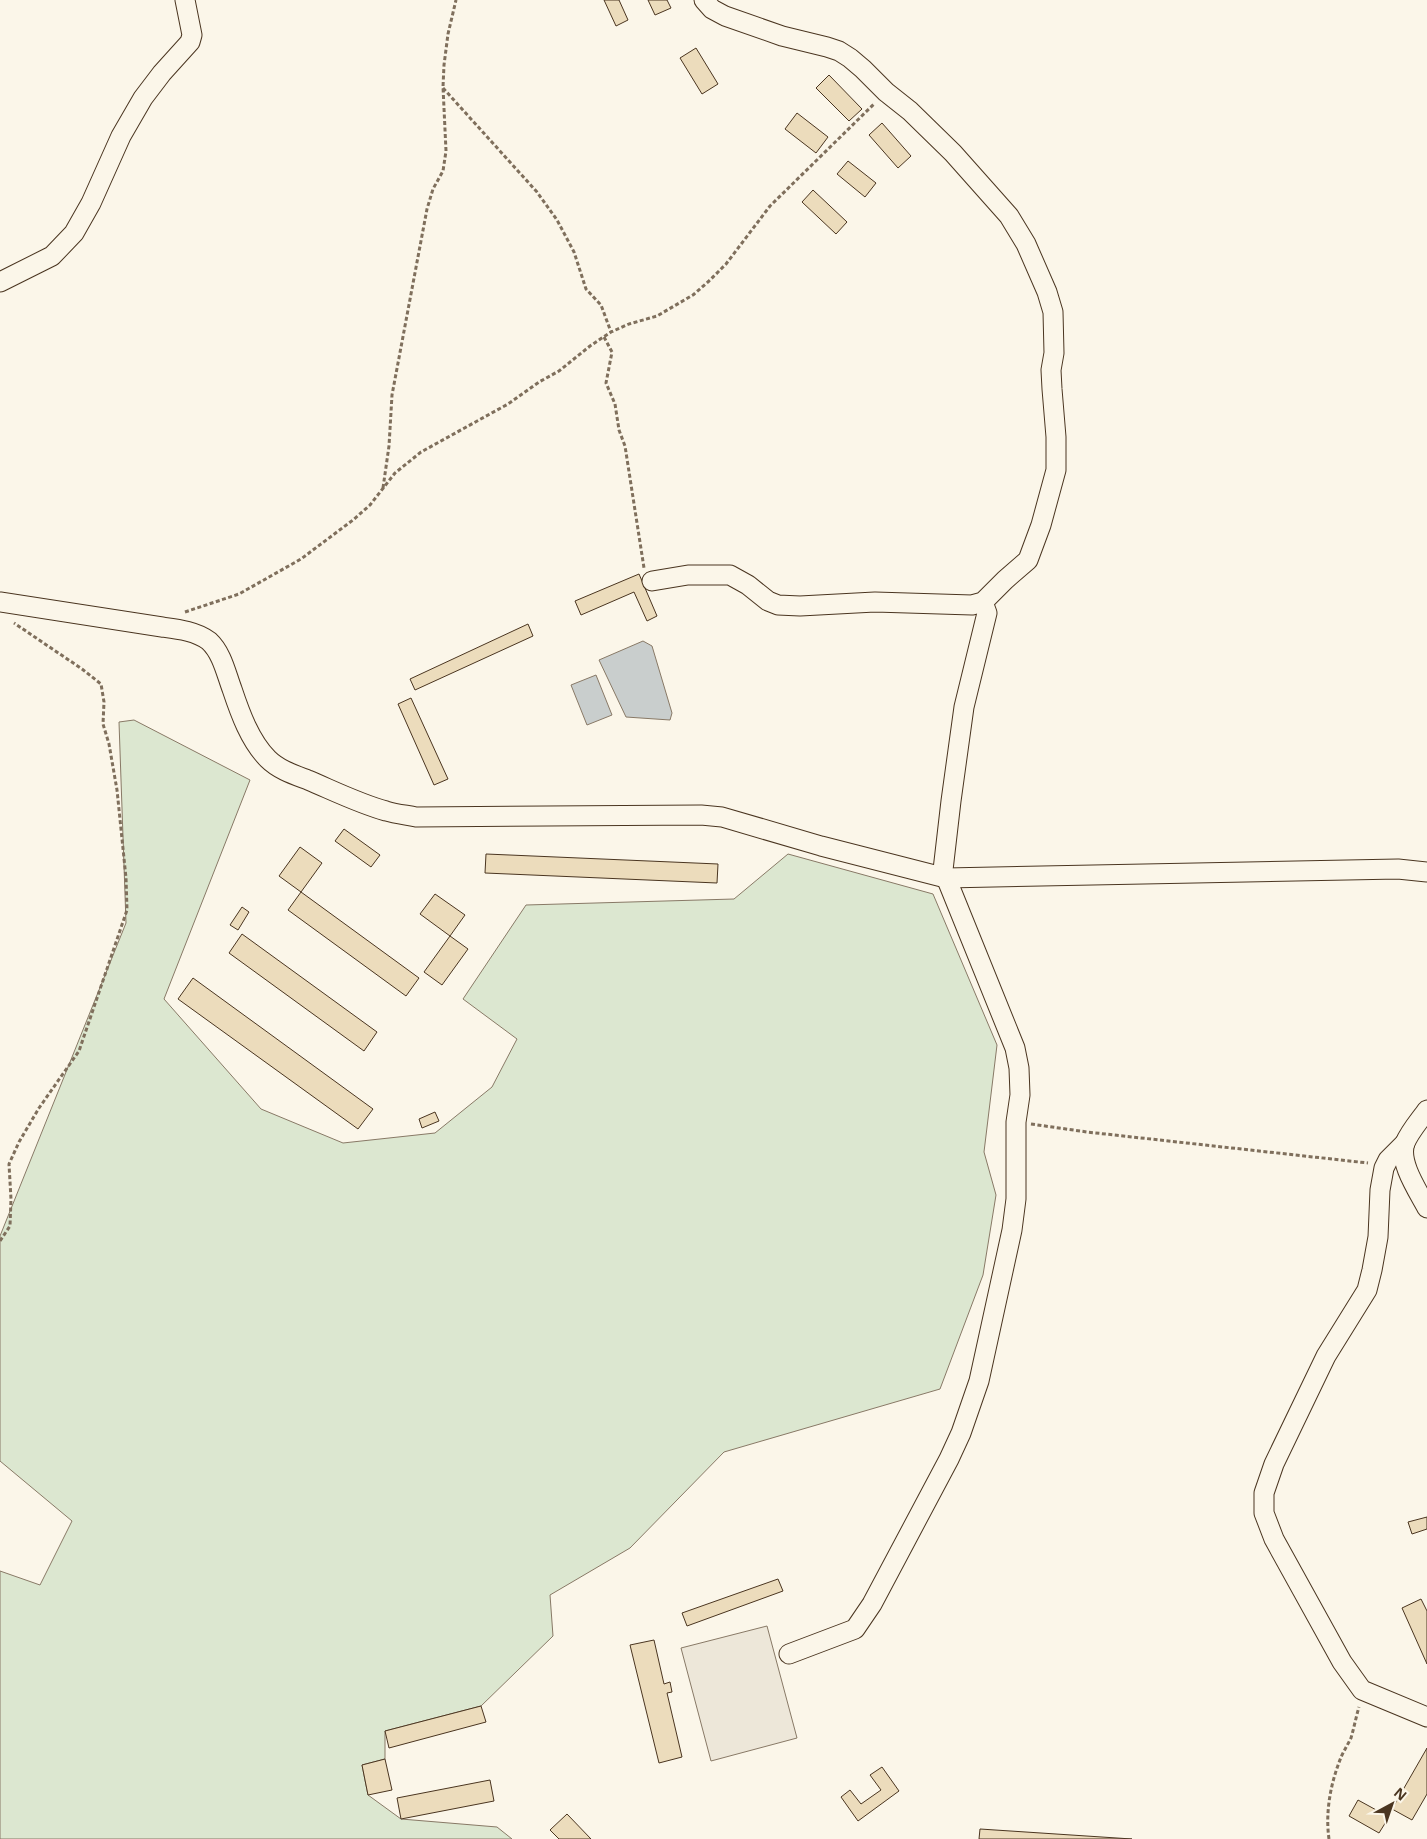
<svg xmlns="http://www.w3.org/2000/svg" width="1427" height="1839" font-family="'Noto Sans',sans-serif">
<rect width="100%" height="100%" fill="#fbf6e9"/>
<polygon fill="#dce7d0" stroke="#887966" points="134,720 250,780 164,999 261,1109 343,1143 435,1133 492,1087 517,1039 463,999 526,905 734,899 788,854 933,894 997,1045 984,1152 996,1195 983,1275 940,1389 724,1452 630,1548 550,1595 553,1636 481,1706 385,1731 385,1759 362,1765 368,1795 401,1819 497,1827 512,1839 0,1839 0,1571 40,1585 72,1521 0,1461 0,1236 126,923 119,722"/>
<polygon fill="#ede7d9" stroke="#887966" points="767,1626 797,1738 711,1761 681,1648"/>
<g fill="#c9cecd" stroke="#887966">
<polygon points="643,641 652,646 672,713 670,720 626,717 599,660"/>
<polygon points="596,675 612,715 587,725 571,685"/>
</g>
<g fill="#ecdcbc" stroke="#4a3520">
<polygon points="604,0 619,0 628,20 616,26"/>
<polygon points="648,0 667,0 671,8 655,15"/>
<polygon points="696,48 718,84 702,94 680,58"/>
<polygon points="829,75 862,109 849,121 816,88"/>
<polygon points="797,113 828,137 816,153 785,129"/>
<polygon points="882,123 911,156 898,168 869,135"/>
<polygon points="848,161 876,183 865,197 837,174"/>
<polygon points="813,190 847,222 836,234 802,202"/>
<polygon points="639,574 657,616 647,621 634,592 581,615 575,601"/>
<polygon points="528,624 533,636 415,690 410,679"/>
<polygon points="411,698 448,779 434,785 398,704"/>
<polygon points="344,829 380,855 371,867 335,841"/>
<polygon points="300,847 322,863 301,892 279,876"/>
<polygon points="486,854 718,864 717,883 485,873"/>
<polygon points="301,892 419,978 406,996 288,910"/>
<polygon points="435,894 465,915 450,936 420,914"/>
<polygon points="242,907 249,912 238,930 230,925"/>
<polygon points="242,934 377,1032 364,1051 229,953"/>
<polygon points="450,936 468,949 442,985 424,972"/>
<polygon points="193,978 373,1109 358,1129 178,999"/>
<polygon points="435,1112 439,1121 422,1128 419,1119"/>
<polygon points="1427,1517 1427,1529 1412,1534 1408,1522"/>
<polygon points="778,1579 783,1591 687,1626 682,1613"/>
<polygon points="1421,1599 1427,1611 1427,1664 1402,1608"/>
<polygon points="654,1640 664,1684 670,1682 672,1692 667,1693 682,1757 659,1763 630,1645"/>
<polygon points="481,1706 486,1722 389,1748 385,1731"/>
<polygon points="1427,1748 1427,1794 1412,1820 1392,1809"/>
<polygon points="385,1759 392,1790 368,1795 362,1765"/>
<polygon points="882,1767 899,1791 858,1821 841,1797 850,1790 861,1804 881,1790 870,1775"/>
<polygon points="490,1780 494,1801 401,1819 397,1798"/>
<polygon points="1358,1800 1389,1817 1379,1833 1349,1816"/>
<polygon points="567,1814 591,1839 559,1839 550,1830"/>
<polygon points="980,1829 1132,1839 979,1839"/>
</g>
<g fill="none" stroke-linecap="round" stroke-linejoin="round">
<g stroke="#4a3520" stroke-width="21">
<g id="minor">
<polyline points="0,282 52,256 74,233 91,203 121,136 143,98 162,73 190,42 192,35 185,0"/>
<polyline points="652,581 688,575 730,575 748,585 768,601 778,605 800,606 875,602 972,605 983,602 1005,580 1028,560 1041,525 1056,470 1056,437 1052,389 1051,370 1054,353 1053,312 1047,292 1026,244 1009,216 953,153 910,111 886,92 863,69 850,58 839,51 827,47 782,36 725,16 712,9 704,0"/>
<path d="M0 602 162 627C177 629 196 631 209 641 222 653 226 673 232 689 240 713 250 741 268 759 279 770 295 775 308 780 334 791 360 804 386 811 396 814 406 815 416 817L701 815 722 817 821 846 946 878 1398 869 1427 872"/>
<path d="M1427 1110C1420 1120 1410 1131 1405 1143 1398 1162 1418 1191 1427 1208"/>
<polyline points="1405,1143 1388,1160 1384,1168 1380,1190 1378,1237 1372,1270 1367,1290 1326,1356 1274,1464 1264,1493 1264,1513 1274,1539 1342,1662 1362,1690 1427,1717"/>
<polyline points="789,1654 855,1629 872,1604 949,1459 961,1433 979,1381 1012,1230 1016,1199 1016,1122 1020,1095 1019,1068 1015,1048 943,870 951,801 964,707 987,613 983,602"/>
</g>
</g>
<g stroke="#7f6f5c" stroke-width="3" stroke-dasharray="4 2.5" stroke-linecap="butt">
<polyline points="443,88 537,192 557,220 574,252 586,289 601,305 611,332"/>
<polyline points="604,337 612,352 606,383 615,404 619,430 625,446 644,568"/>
<polyline points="383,488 389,446 392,395 427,209 433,189 443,171 446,151 443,87 444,65 448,34 456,0"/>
<polyline points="185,612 239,594 301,559 353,520 370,505 395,473 421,452 508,404 539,382 559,371 590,346 611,332 629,324 657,316 693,295 709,281 726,264 770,206 875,103"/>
<polyline points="1031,1124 1087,1132 1368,1163"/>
<polyline points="0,1241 10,1226 11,1199 9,1164 19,1142 39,1108 79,1051 127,910 126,878 117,790 109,744 103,724 104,702 101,684 82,669 14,623"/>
<path d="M1329 1839C1325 1811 1331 1781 1342 1755 1345 1749 1348 1744 1351 1738 1354 1728 1356 1717 1359 1707"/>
</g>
<use href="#minor" stroke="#fbf6e9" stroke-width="19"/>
</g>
<g transform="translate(1392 1804) rotate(40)" stroke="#fbf6e9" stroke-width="4" paint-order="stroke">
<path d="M0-4L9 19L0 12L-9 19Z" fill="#4a3520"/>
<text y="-8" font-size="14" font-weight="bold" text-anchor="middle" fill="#4a3520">N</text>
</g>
</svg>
